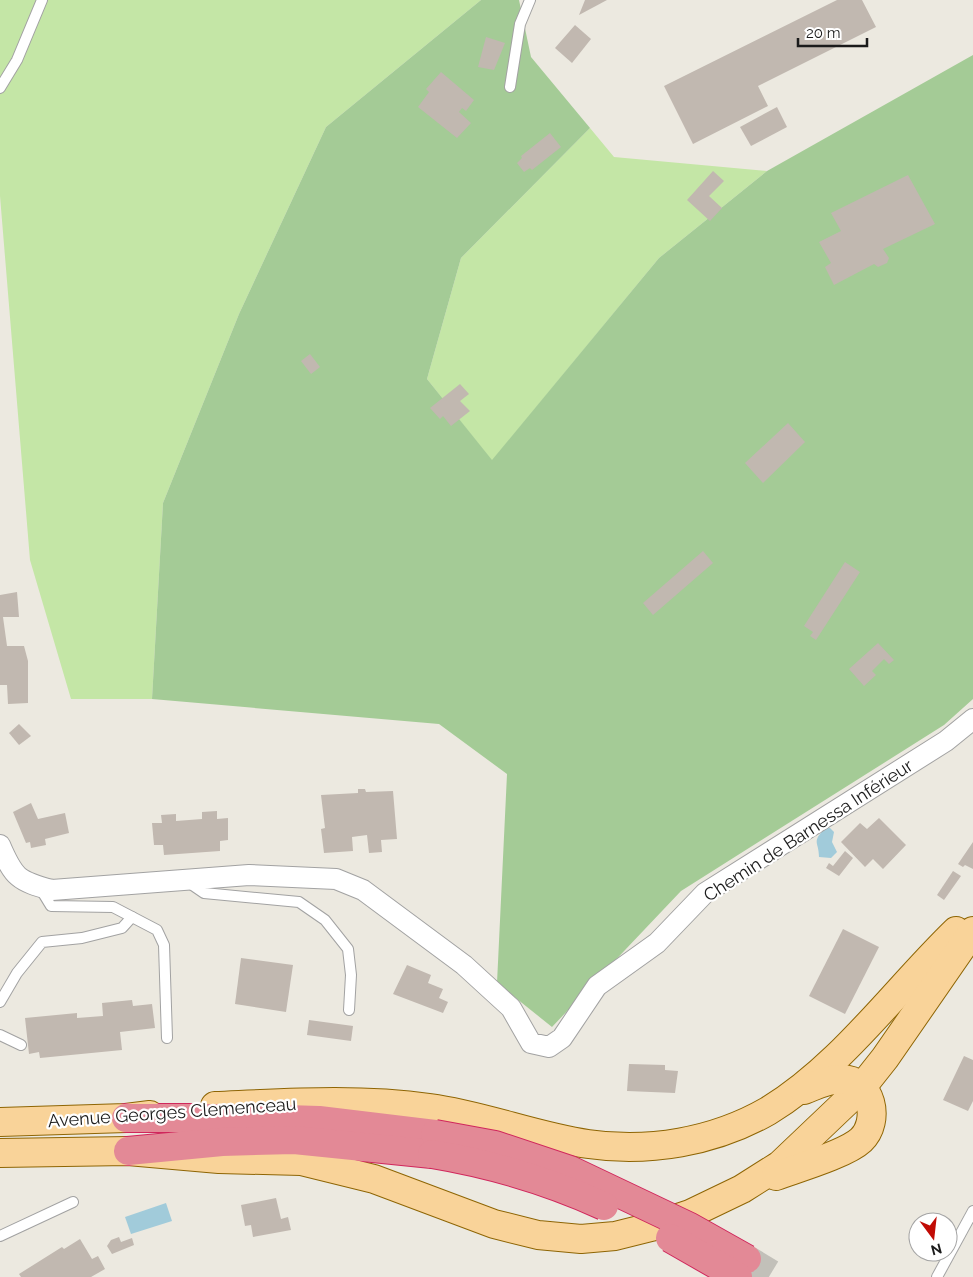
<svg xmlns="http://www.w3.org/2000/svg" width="973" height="1277" font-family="Raleway,sans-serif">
<rect width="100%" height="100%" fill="#ece9e0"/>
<g fill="#c4e6a6">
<polygon points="0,0 481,0 326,127 239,314 163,503 152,699 71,699 30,560 0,196"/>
<polygon points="590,128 614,157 767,171 659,258 492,461 427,379 461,258"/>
</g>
<polygon fill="#a4cb96" points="481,0 519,0 531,57 590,128 461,258 427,379 492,460 659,258 767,171 973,55 973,699 944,725 681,891 552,1027 497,983 507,774 439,724 152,699 163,503 239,314 326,127"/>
<g fill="#a1cbda">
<path d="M825 828H830L834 832 832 842 837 852 831 858 819 857C819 841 811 843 825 828Z"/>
<polygon points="166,1203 172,1221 131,1234 125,1217"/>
</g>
<g fill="#c1b8b0">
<polygon points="585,0 607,0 579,15"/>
<polygon points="837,0 862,0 876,27 758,86 768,106 693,144 664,86"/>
<polygon points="575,25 591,39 572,63 555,48"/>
<polygon points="486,37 505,43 494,70 478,67"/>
<polygon points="441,72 474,100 466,111 462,108 459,112 471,123 457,138 418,107 429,92 426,89"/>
<polygon points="777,107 787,127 751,146 740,127"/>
<polygon points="550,133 561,147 532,170 530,168 524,172 517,163 522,158 521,156"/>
<polygon points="713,171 724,181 709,196 722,208 710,221 687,200"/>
<polygon points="908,175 935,224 883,249 889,258 887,263 878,267 874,264 834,285 825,267 831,263 819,242 841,231 831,213"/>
<polygon points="310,354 320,367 311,374 301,361"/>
<polygon points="460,384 469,394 460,401 470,411 451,426 443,416 440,419 430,408"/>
<polygon points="788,423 805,442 763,483 745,463"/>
<polygon points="703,551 713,563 653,615 643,603"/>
<polygon points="845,562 860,572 816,640 810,636 813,632 804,626"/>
<polygon points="17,592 19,617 3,617 7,646 24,646 28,661 28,703 8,704 7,685 0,685 0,595"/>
<polygon points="878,643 894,660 889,664 884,659 872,671 876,675 864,686 849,669"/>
<polygon points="19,724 31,736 19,745 9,733"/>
<polygon points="358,789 365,789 366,792 393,791 397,839 381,840 382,852 369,853 367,835 352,837 353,851 324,853 321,829 325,828 321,795 358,793"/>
<polygon points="31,803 38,819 65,813 69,833 45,839 46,845 31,848 30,842 26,843 13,812"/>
<polygon points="217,811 217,819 228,818 228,840 220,841 220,851 164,855 163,845 154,845 152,823 162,823 161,815 176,814 176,821 202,819 202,812"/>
<polygon points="879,818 906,845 883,869 873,859 865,867 841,842 860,823 867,829"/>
<polygon points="973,842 973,869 965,865 963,867 958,864"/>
<polygon points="845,851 853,858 839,876 826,868 829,863 833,866"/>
<polygon points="953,871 961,876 944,900 937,895"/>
<polygon points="843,929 879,947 845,1014 809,996"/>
<polygon points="241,958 293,965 286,1012 235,1004"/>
<polygon points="407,965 431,975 428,983 443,989 439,998 448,1002 443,1013 393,994"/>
<polygon points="132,1000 133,1006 152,1004 155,1028 120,1032 122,1050 40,1058 39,1052 29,1054 25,1018 77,1013 77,1018 103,1016 102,1003"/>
<polygon points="309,1020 353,1026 351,1041 307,1035"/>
<polygon points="964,1056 973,1060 973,1101 968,1111 943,1100"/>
<polygon points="629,1064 665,1065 665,1070 678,1071 675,1093 627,1091"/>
<polygon points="276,1198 281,1219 288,1217 291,1230 253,1237 251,1225 245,1226 241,1205"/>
<polygon points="119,1237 121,1242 132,1238 134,1245 112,1254 107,1246 111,1240"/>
<polygon points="80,1239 92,1259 98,1256 105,1269 91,1277 21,1277 19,1274 62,1247 64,1249"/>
</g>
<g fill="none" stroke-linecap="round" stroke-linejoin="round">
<polyline stroke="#c2c0b9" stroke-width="28" stroke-dasharray="28 14" stroke-linecap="butt" points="747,1259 777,1277"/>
<g stroke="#a2a2a2" stroke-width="12">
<g id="lane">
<polyline points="510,87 520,24 530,0"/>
<polyline points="0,88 17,60 42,0"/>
<polyline points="188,882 204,893 299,902 325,920 348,949 351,975 349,1010"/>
<polyline points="40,888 51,906 113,907 157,930 164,945 167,1038"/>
<polyline points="0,1002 17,973 42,942 82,938 122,928 132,917"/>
<polyline points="0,1035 21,1045"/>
<polyline points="0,1236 73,1202"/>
<polyline points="937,1277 973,1211"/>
</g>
</g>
<g stroke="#a2a2a2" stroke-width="22">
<path id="street" d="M0 845C14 878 18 881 52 890L249 875 336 879 363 890 464 965 511 1008 531 1043 549 1047 562 1038 597 986 657 943 705 893 946 741 973 719"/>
</g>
<g stroke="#8e6504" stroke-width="30">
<g id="primary">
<path d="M215 1106C286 1103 359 1098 430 1108 483 1115 534 1136 588 1144 648 1153 714 1142 768 1111 841 1067 895 990 956 931"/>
<polyline points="0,1122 126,1118 150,1115"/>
<polyline points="0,1153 128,1151 219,1159 301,1161 374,1179 494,1224 538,1235 581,1239 615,1236 651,1227 690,1214 742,1189 780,1165 862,1087 885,1058 973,931"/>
<path d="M776 1176C798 1168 846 1154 861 1140 881 1121 872 1079 841 1079 828 1079 817 1085 804 1090"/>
</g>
</g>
<g stroke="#d0275c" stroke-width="30">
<g id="highway">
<polyline points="126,1118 251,1118 319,1120 435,1134"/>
<polyline points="128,1151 222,1142 294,1140 432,1154"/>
</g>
</g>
<use href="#lane" stroke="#fff" stroke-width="10"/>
<use href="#street" stroke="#fff" stroke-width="20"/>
<use href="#primary" stroke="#f9d399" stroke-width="28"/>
<use href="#highway" stroke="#e38996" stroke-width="28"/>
<g stroke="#d0275c" stroke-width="30" stroke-linecap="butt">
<g id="highway-bridge">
<polyline points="435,1134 495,1145 570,1170 690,1227 747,1259"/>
<path d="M432 1154C492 1164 549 1181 604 1206"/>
<polyline points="670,1238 738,1277"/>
</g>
</g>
<use href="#highway-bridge" stroke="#e38996" stroke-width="28"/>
</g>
<g text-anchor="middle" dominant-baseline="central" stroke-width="4.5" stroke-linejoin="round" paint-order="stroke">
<g font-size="18" fill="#1b1b1b" stroke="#fff">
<text transform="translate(808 830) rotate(-33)">Chemin de Barnessa Inférieur</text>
<text transform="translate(172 1112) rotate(-4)">Avenue Georges Clemenceau</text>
</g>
</g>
<g transform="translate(933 1237) rotate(165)"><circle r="24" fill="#ffffff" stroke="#a4a4a4"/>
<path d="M0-4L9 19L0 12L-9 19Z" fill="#c10b05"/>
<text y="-8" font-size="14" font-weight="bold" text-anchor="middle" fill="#1b1b1b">N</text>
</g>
<path d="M798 38v8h69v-8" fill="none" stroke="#1b1b1b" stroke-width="2.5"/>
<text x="806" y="38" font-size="15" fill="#1b1b1b" stroke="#ffffff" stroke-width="4" paint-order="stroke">20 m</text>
</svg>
